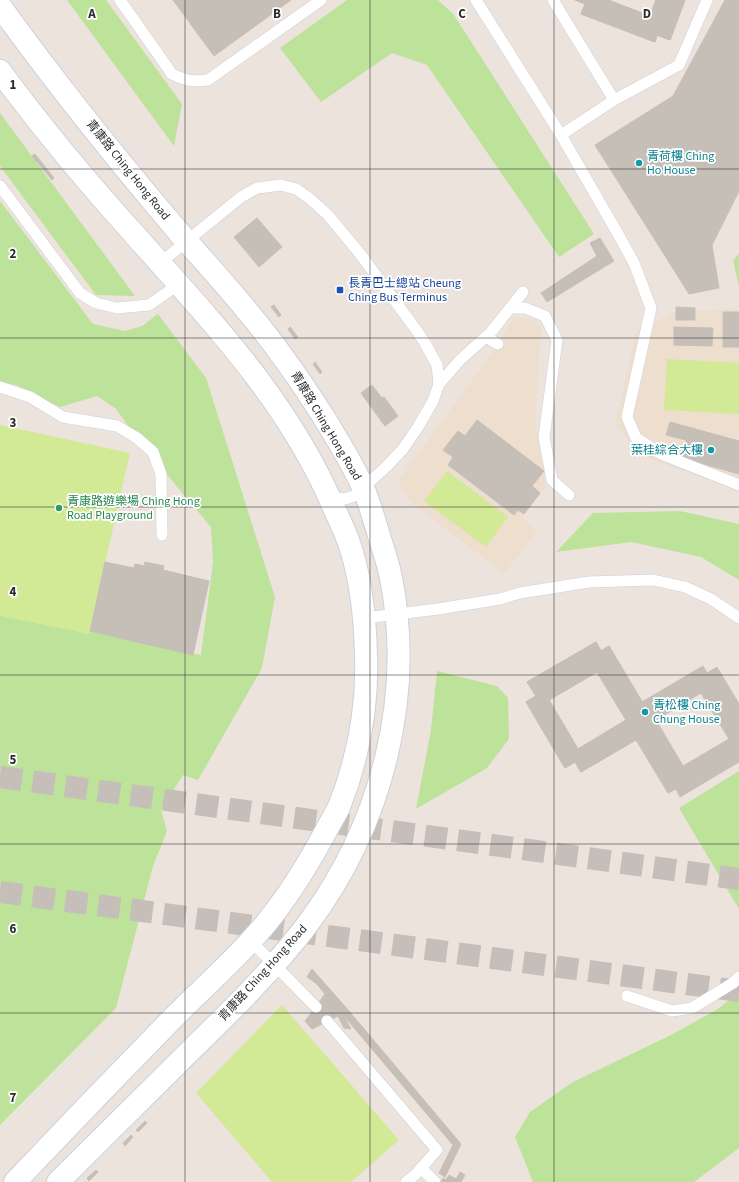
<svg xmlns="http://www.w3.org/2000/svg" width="739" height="1182" font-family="'Source Sans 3','Noto Sans TC',sans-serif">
<rect width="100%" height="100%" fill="#ece3dd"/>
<g fill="#eedecd">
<polygon points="739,309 739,491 641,456 615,424 638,325 647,326 676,311"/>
<polygon points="514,318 531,319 541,328 535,420 546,486 522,518 537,531 504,574 411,502 398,481 489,357"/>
</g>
<g fill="#bde29a">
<polygon points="67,0 106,0 182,104 174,146"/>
<polygon points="347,0 438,0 454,15 594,234 559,257 427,65 392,53 321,102 280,48"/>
<polygon points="0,113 135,296 96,295 0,166"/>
<polygon points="0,201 93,324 125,331 142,326 158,314 206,378 275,597 262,668 198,780 183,775 161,810 167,831 153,866 116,1008 0,1125 0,614 89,634 90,631 201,655 213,562 211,527 143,446 116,409 97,396 60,407 16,385 0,382"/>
<polygon points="739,254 739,286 733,260"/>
<polygon points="680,511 739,524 739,580 701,557 631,542 556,552 593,513"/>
<polygon points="437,671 497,686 508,698 509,739 487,768 416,809 431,730"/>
<polygon points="739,771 739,909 679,808"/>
<polygon points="739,992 739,1148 694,1182 533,1182 515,1137 530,1112 573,1082 669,1036 718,1009"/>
</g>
<g fill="#d2e996">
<polygon points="667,359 739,363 739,414 664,410"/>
<polygon points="0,425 130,453 89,634 0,616"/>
<polygon points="447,471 508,517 486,547 424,501"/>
<polygon points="282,1005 399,1140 351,1182 272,1182 196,1093"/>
</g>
<g fill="#c5bfb8" stroke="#c8bfb7" fill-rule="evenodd">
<polygon points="173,0 291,0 214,56"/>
<polygon points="575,0 608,0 650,16 656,0 685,0 670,40 657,35 655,42 581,14 585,4"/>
<polygon points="575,0 608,0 650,16 656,0 685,0 670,40 657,35 655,42 581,14 585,4"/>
<polygon points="725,0 739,0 739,191 712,245 719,288 689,294 595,145 673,96"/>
<polygon points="705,62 730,76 729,79 732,80 727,88 733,91 728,100 721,96 719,99 714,96 711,102 716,104 714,107 722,111 713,128 692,117 688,119 698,135 690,140 693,144 678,153 671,140 666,144 670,151 665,154 670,161 660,166 665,174 677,168 684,183 671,189 674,195 687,189 695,204 684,209 687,216 698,211 702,220 695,224 696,227 691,229 693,235 699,233 700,235 708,232 712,241 707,243 711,252 708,253 709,256 684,268 682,265 679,267 675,258 670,261 666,252 673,248 672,245 677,243 675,237 669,240 668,236 660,240 656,231 666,225 663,219 652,224 645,209 658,203 655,197 642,203 635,188 654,179 650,173 642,178 641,176 637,179 633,173 626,178 624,175 621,177 606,153 609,152 607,149 615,144 611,139 620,134 624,141 627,139 630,144 636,141 632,136 635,134 631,127 648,116 653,123 656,122 659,127 664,123 661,118 664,116 659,109 668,104 676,117 692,107 676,98 681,89 688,93 689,90 695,93 698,87 693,84 694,81 687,77 691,69 696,72 701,64 704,65"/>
<polygon points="35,154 54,178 52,180 32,156"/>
<polygon points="257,218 282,247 259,267 234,237"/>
<polygon points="600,238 614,261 547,302 541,293 597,256 590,243"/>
<polygon points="274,305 281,315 279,317 271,307"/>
<polygon points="676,307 695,308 695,320 676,320"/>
<rect x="723" y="312" width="16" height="35"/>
<polygon points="290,327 298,337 295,339 288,329"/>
<polygon points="674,327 713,328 712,346 674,345"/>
<polygon points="315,362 322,372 320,374 313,364"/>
<polygon points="372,385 382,398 384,397 398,416 385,426 361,393"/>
<polygon points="477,420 544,471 532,486 540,493 524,514 518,510 514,515 448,465 453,457 443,450 458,431 465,436"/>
<polygon points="670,422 739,441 739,474 682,458 686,440 666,435"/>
<polygon points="105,562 134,568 135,564 144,566 145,562 164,566 163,570 209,581 193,655 90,631"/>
<path d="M596 642 601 651 609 646 657 727 581 772 575 762 565 768 526 702 536 696 527 682ZM597 672 626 720 578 749 549 700Z"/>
<path d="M596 642 601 651 609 646 642 702 703 666 707 673 717 667 739 704V762L680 797 676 789 668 793 636 740 581 772 575 762 565 768 526 702 536 696 527 682ZM597 672 626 720 578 749 549 700ZM701 693 729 739 683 766 656 720Z"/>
<polygon points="312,969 349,1011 344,1016 351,1029 344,1028 338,1016 312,1029 305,1021 325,994 317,984 307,977"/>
<polygon points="349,1011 461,1144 445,1177 439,1173 453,1145 344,1016"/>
<polygon points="145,1121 147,1123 138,1132 136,1130"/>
<polygon points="131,1135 133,1137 125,1146 123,1143"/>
<polygon points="96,1170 98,1172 89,1181 87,1178"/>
<polygon points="460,1172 465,1175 461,1182 441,1182 443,1178 446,1180 449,1175 456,1179"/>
</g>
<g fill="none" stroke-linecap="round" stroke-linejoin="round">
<g stroke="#c5beb9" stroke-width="22" stroke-dasharray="22 11" stroke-linecap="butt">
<polyline points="0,777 739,879"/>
<polyline points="0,892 739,991"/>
</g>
<g stroke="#cbd1dc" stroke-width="12">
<g id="lane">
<path d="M120 0 172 74C187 81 192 82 208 80L321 0"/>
<polyline points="476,0 561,135 618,234 634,263 651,308 627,417 636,438 661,454 739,485"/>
<polyline points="553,0 614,100"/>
<polyline points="561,135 614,100 679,65 707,0"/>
<polyline points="0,186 80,293 96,303 117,308 149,305 179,284"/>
<polyline points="160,263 241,197 257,188 281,185 296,189 309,198 328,215 361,255 417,331 425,343 437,365 439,384"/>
<polyline points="511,308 525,308 545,316 557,340 544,437 552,480 569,495"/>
<polyline points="486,337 498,344"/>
<polyline points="0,387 30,397 63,417 117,426 137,438 153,452 161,474 162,535"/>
<polyline points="329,494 337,498 345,499 354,496 387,466 403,449 418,427 433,401 439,384 460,360 491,332 523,292"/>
<polyline points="365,618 438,609 500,599 520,593 589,582 653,580 685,587 711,599 739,618"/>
<polyline points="251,941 316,1007"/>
<polyline points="627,996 672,1011 692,1008 733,983 739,977"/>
<polyline points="327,1021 437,1150 416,1174 406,1182"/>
<polyline points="421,1168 435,1182"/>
</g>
</g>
<g stroke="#cbd1dc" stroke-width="24">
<g id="secondary">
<path d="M0 6C57 85 119 162 182 236 204 261 227 286 248 312 276 345 300 380 323 416 337 439 351 461 362 485 369 500 373 517 378 532 382 546 387 560 390 573 416 696 381 826 307 925 272 971 231 1011 190 1051 146 1095 102 1138 58 1182"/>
<path d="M0 71C42 128 87 182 134 234 211 321 288 400 334 508 339 519 344 529 348 540 361 576 365 616 366 654 368 706 358 759 339 807 335 815 330 823 326 831 311 859 294 887 275 912 247 949 209 982 176 1015 122 1070 68 1126 15 1182"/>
</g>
</g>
<use href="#lane" stroke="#fff" stroke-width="11"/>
<use href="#secondary" stroke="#fff" stroke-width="22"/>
</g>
<path fill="none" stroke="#2b2b2b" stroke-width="1" stroke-opacity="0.55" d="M185 0V1182M370 0V1182M554 0V1182M0 169H739M0 338H739M0 507H739M0 675H739M0 844H739M0 1013H739"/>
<g fill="#0f9aa8" stroke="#fff" stroke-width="1.5">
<circle cx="639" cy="163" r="4"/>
<circle cx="711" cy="450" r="4"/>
<circle cx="645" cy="712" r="4"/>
</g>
<rect fill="#1a4fb4" stroke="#fff" stroke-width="1.5" x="336" y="286" width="8" height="8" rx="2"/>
<circle fill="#2e9e5b" stroke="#fff" stroke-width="1.5" cx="59" cy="508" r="4"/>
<g text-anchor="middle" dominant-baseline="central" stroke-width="3.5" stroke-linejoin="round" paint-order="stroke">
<g font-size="12" fill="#0d838f" stroke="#fff" text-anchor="start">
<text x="647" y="156">青荷樓 Ching<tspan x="647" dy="14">Ho House</tspan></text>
<text x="703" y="450" text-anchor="end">葉桂綜合大樓</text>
<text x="653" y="705">青松樓 Ching<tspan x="653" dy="14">Chung House</tspan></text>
</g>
<g font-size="12" fill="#2b2b2b" stroke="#fff">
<text transform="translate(128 170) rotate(51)">青康路 Ching Hong Road</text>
<text transform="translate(326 426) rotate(59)">青康路 Ching Hong Road</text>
<text transform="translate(263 973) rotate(-48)">青康路 Ching Hong Road</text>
</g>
<g font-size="12" fill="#164399" stroke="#fff" text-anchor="start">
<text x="348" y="283">長青巴士總站 Cheung<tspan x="348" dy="14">Ching Bus Terminus</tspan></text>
</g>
<g font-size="12" fill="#27864d" stroke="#fff" text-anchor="start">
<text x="67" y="501">青康路遊樂場 Ching Hong<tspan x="67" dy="14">Road Playground</tspan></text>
</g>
</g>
<g font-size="13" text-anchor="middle" font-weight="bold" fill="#2b2b2b" stroke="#fff" stroke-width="3.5" stroke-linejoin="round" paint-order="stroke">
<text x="92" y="18">A</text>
<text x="277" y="18">B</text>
<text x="462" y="18">C</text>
<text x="647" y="18">D</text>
<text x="13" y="89">1</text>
<text x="13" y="258">2</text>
<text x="13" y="427">3</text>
<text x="13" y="596">4</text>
<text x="13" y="764">5</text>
<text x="13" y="933">6</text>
<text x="13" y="1102">7</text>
</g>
</svg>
